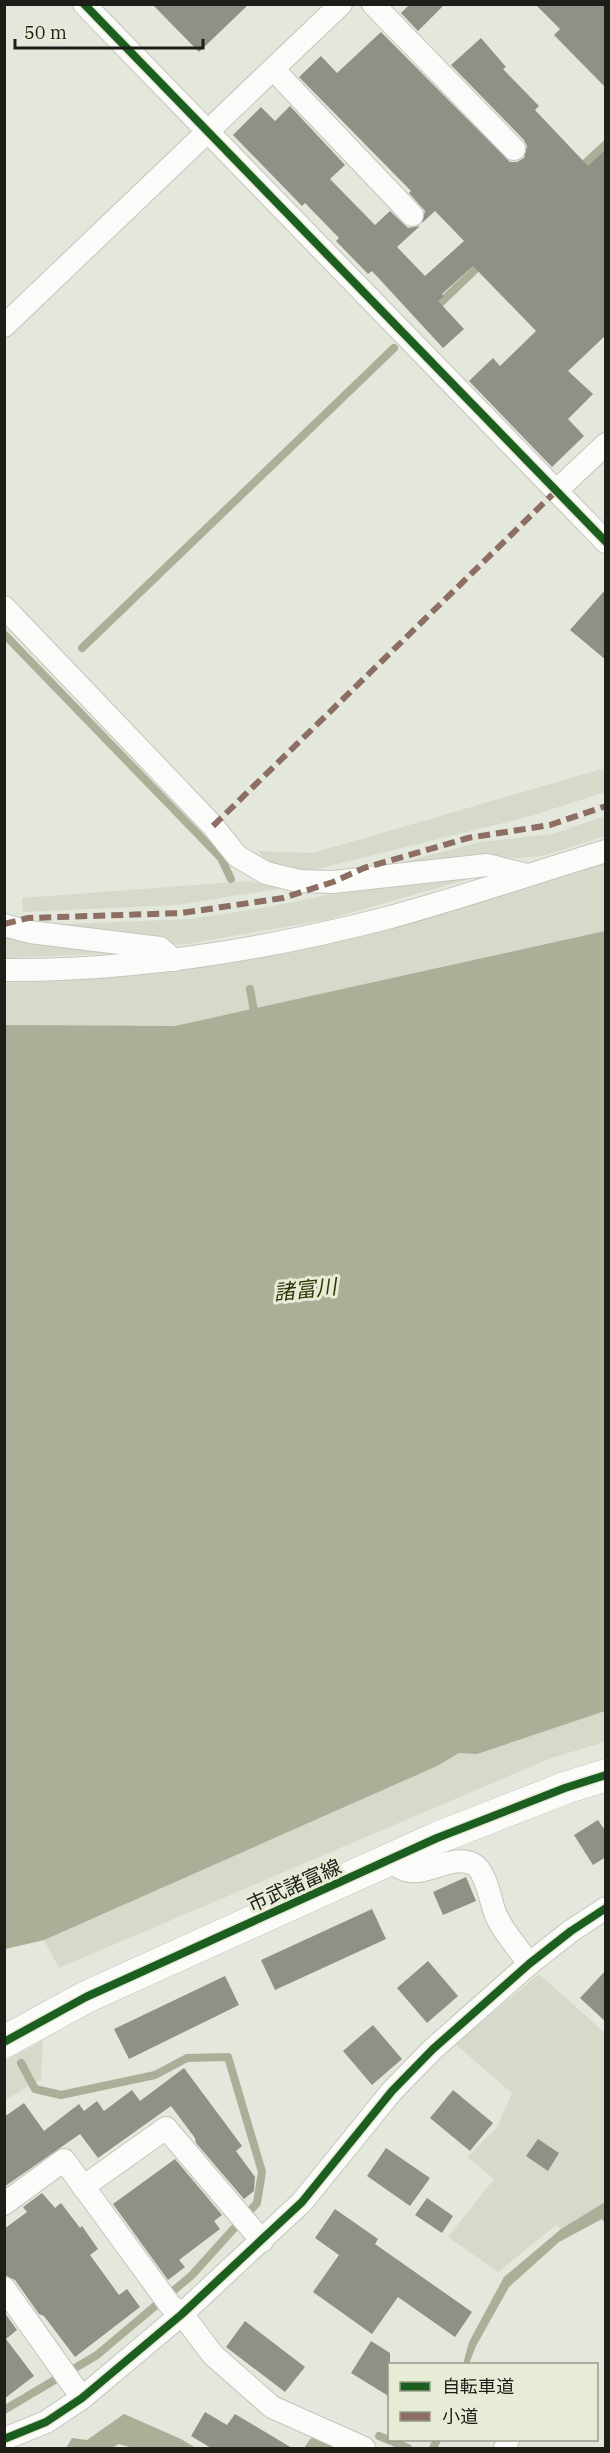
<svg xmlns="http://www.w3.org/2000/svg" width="610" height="2453" font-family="'IBM Plex Serif','Noto Sans JP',serif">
<rect width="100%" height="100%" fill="#e4e7dc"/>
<g fill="#d6daca">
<polygon points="605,768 605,792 531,816 309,871 268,863 258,851 313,853"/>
<polygon points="605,816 605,836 543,856 379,868 481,842 552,834"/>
<polygon points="605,861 605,970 324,1031 5,1044 4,983 181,970 394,928"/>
<polygon points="480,876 325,920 181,945 41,925 190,919 274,906 355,889"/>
<polygon points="248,881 283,888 177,905 23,912 22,898"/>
<polygon points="4,935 148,952 5,958"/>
<polygon points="605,1684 605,1742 551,1758 59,1968 44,1940 5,1949 5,1877"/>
<polygon points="539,1974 605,2033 605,2202 561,2229 556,2225 498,2272 448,2237 494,2179 467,2157 497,2127 512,2093 455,2044"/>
<polygon points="43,2040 41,2079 5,2100 5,2061"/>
</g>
<g fill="#aaaf98">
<polygon points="605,931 605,1711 477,1754 459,1753 437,1766 44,1940 5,1949 5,1025 175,1026"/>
<polygon points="605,2202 605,2224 602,2219 559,2242 509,2287 476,2346 469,2364 463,2364 469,2342 504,2277 561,2229"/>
<polygon points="124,2414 181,2439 196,2448 133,2448 119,2444 112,2448 66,2448 72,2438 87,2440"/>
</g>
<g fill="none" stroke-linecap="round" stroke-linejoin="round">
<g stroke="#aaaf98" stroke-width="8">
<polyline points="579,169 606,144"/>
<polyline points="433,310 482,263"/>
<polyline points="4,634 221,858 231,879"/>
<polyline points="82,648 394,348"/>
<polyline points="250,989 255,1017"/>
<polyline points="4,2410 97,2355 192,2275 257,2203 262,2172 228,2057 187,2058 155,2075 61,2095 35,2089 21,2063"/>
<polyline points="379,2436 408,2448"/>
<polyline points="309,2448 313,2442 328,2448"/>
<polyline points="433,2448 437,2440"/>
</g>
</g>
<g fill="#8f9187">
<polygon points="152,4 249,4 199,52"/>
<polygon points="410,4 445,4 418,31 401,13"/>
<polygon points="535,4 606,4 606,88 554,35 560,29"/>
<polygon points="381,32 510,162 517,162 524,158 527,146 524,140 451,65 481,38 506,67 503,69 539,106 535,110 588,166 606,149 606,335 568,371 593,394 568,419 584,436 552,467 469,381 493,358 500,366 536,331 473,266 442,294 444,296 438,301 464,329 443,348 372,271 368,274 336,241 339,238 305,203 302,206 233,135 261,107 275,121 290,106 345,165 330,179 375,225 390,211 408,228 420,226 397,247 425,276 464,241 435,211 422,223 425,211 409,193 411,191 299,77 321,56 337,73"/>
<polygon points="606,589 606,660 570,630"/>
<polygon points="598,1820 606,1832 606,1857 593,1865 574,1835"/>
<polygon points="466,1877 476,1901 443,1915 433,1892"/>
<polygon points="372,1909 386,1939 275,1990 261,1960"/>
<polygon points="428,1961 458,1996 427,2023 397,1988"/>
<polygon points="606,1970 606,2022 580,1998"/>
<polygon points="225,1976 239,2005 129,2059 114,2029"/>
<polygon points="373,2025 402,2059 372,2085 343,2051"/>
<polygon points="184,2068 242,2146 236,2151 255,2177 254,2191 244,2199 196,2143 195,2138 171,2106 98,2158 80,2134 4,2187 4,2117 24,2103 44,2131 79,2104 84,2111 97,2101 104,2111 132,2090 140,2101"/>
<polygon points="453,2090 493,2123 470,2151 430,2118"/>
<polygon points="538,2139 559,2153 548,2171 526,2156"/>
<polygon points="386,2148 430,2178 410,2206 367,2176"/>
<polygon points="175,2159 222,2215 214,2221 220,2229 179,2260 185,2267 168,2280 113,2204"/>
<polygon points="42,2193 55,2208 61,2203 80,2228 82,2226 98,2249 90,2255 119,2295 127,2289 140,2307 75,2357 44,2316 39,2314 15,2280 4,2275 4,2229 27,2212 23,2207"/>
<polygon points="427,2198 453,2216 442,2233 415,2215"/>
<polygon points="335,2209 378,2239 375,2244 472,2312 455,2337 398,2297 372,2334 313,2292 339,2255 315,2238"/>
<polygon points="4,2312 17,2330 6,2339 34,2376 4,2399"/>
<polygon points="245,2321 305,2367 285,2392 226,2347"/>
<polygon points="371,2341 390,2353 390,2397 351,2373"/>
<polygon points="205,2412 227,2425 235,2414 292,2448 211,2448 191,2436"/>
</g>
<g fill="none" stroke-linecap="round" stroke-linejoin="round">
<g stroke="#c4c5bd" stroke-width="24">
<g id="street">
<polyline points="84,4 606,542"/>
<polyline points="373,4 514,149"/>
<polyline points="273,69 412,215"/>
<polyline points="4,326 341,4"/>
<polyline points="556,491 606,444"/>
<polyline points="4,607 213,826 237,856 266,873 299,881 333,882 487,865 527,875"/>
<polyline points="4,925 30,932 160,948 174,960"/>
<path d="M4 970C133 971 263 950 387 918 461 898 533 873 606 851"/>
<path d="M390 1859C416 1890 445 1851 473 1864 485 1870 490 1897 494 1910 500 1929 518 1947 529 1964"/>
<polyline points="83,2187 166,2128 262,2241"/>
<polyline points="4,2204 64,2160 170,2305 182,2314 213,2355 272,2407 364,2448"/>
<polyline points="4,2288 82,2398"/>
<polyline points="4,2439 46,2422 82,2398 182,2314 302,2202 392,2091 433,2049 529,1964 571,1931 606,1908"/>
<polyline points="505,2448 508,2440"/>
</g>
</g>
<g stroke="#c4c5bd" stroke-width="33">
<polyline id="secondary" points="4,2042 86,1997 437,1838 565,1788 606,1775"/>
</g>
<use href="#street" stroke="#fbfbfa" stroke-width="22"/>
<use href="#secondary" stroke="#fbfbfa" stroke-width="32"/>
<g stroke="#8d6e63" stroke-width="6" stroke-dasharray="12 6" stroke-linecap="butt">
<polyline points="213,826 556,491"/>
<polyline points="4,924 28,918 182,913 283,898 333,882 364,868 468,838 550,825 606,806"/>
</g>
<g stroke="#e7ecd7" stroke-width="11">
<g id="cycleway">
<polyline points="84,4 606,542"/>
<polyline points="4,2042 86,1997 437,1838 565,1788 606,1775"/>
<polyline points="4,2439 46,2422 82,2398 182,2314 302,2202 392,2091 433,2049 529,1964 571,1931 606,1908"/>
</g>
</g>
<use href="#cycleway" stroke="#1b5e20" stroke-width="8"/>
</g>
<g text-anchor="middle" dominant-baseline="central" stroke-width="6" stroke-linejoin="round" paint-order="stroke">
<g font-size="20" fill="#1c1e17" stroke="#e7ecd7">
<text transform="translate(294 1885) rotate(-24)">市武諸富線</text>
</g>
<g font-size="21" font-style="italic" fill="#303704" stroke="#e7ecd7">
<text transform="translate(305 1289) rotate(-6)">諸富川</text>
</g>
</g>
<rect width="610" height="2453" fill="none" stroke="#1c1e17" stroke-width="12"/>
<rect x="388" y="2363" width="210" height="78" fill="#e7ecd7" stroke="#969a8a" stroke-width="1.5"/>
<rect x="400" y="2382" width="30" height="9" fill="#1b5e20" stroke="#969a8a" stroke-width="1.5"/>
<text x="442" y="2393" font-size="18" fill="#1c1e17">自転車道</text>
<rect x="400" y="2412" width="30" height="9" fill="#8d6e63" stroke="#969a8a" stroke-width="1.5"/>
<text x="442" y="2423" font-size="18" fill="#1c1e17">小道</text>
<path d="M15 39v9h188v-9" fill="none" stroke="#1c1e17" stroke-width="3"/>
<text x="24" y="39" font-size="18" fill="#1c1e17" stroke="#e7ecd7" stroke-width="4.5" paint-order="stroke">50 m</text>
</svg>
